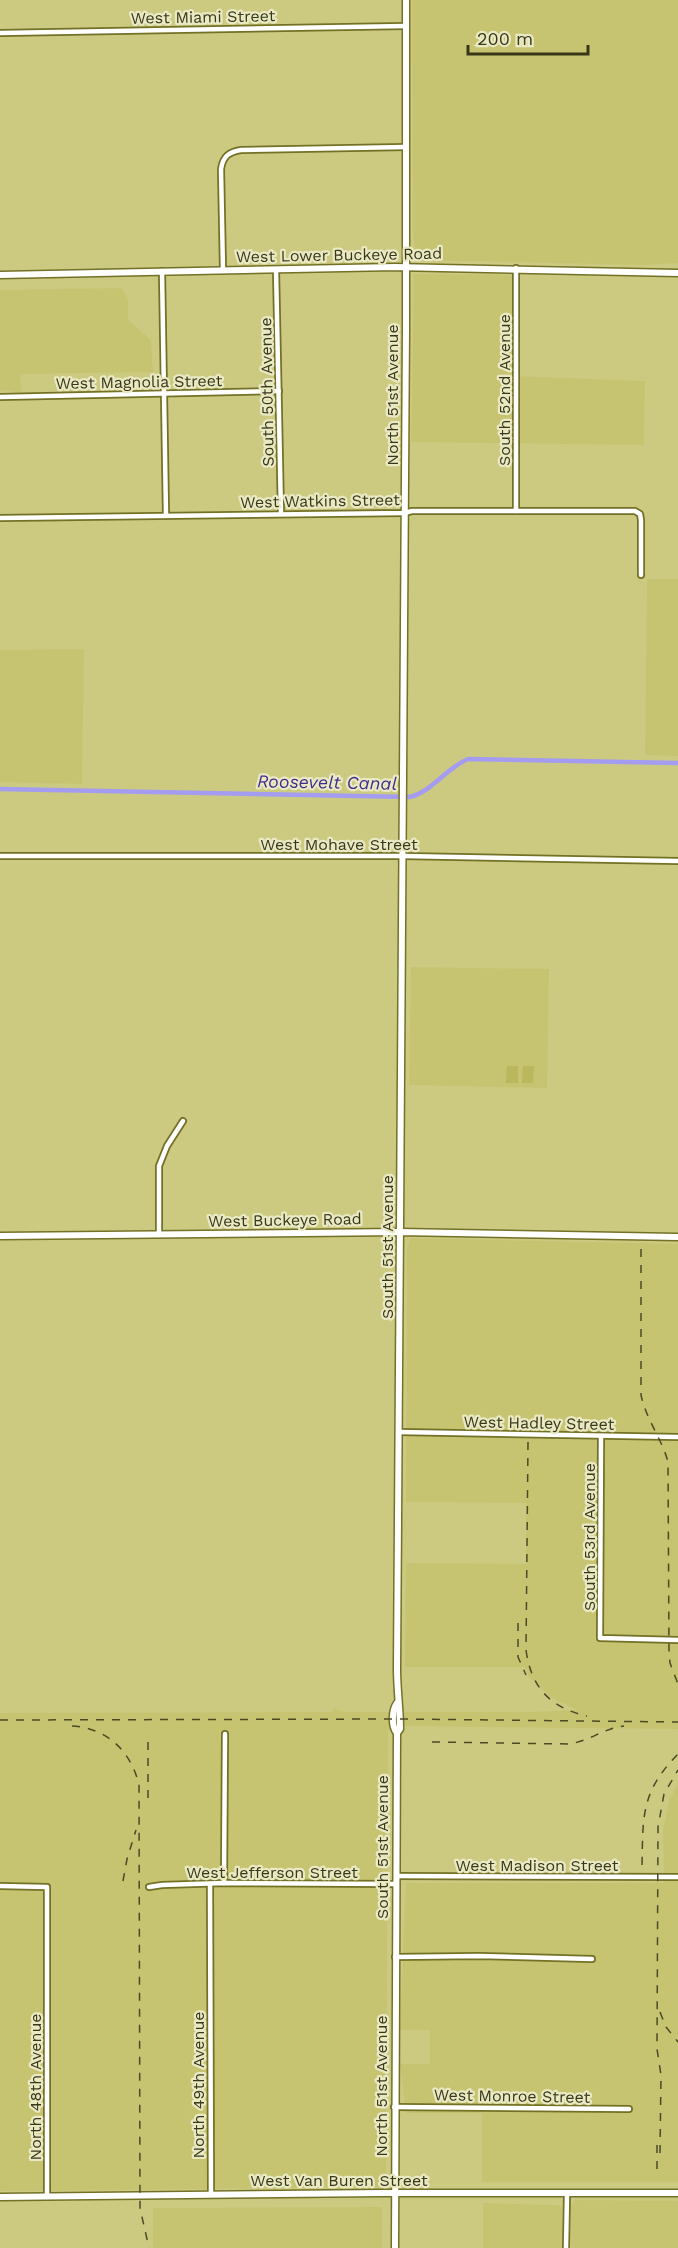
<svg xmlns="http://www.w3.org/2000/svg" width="678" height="2248" font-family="'Work Sans',sans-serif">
<rect width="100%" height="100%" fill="#ccca80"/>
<g fill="#c6c471">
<polygon points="412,0 678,0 678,263 643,265 421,260 416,258 413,232"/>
<polygon points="414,274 513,275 512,376 645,381 644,445 411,442"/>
<polygon points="121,288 128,299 128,320 151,340 153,372 20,374 22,393 0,390 0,290"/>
<polygon points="647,579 678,579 678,756 645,755"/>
<polygon points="84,649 82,784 0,782 0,650"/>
<polygon points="411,967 549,969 547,1088 409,1085"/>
<polygon points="411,1238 678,1244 678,1729 403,1726 391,1726 390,1730 388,1730 386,2185 380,2187 0,2191 0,1713 332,1712 334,1708 344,1712 527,1712 577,1710 552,1698 529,1677 525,1667 405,1667 406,1563 526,1564 526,1503 406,1502 407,1248"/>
<polygon points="678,1784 678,2182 482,2182 482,2113 406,2113 400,2064 430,2064 430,2030 400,2030 406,1883 664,1883 663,1829 670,1799"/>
<polygon points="575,2200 678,2201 678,2248 571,2248 571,2205"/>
<polygon points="483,2203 557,2205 562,2207 562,2248 483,2248"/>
<polygon points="382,2207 382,2248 153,2248 153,2208"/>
</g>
<g fill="#bab75c">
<polygon points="507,1066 518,1066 518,1083 506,1083"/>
<polygon points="523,1066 534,1066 533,1083 522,1083"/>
</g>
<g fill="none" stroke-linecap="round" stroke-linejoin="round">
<path stroke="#a49cf0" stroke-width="4.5" d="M0 789 410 797C433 791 446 768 468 759L678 763"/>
<g stroke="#737126" stroke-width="8">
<g id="minor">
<polyline points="0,33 406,26"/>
<polyline points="276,269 281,514"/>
<path d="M223 270 221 169C223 156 229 152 241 150L406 147"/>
<polyline points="162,271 166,515"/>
<polyline points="0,397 279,391"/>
<polyline points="516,511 516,268"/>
<polyline points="0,518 404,513 412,511 635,511 640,514 641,520 641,575"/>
<polyline points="0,856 403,856 678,861"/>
<polyline points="159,1235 159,1166 167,1146 183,1121"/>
<polyline points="399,1432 678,1437"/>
<polyline points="601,1436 600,1638 678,1640"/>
<polyline points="396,1876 678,1877"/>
<polyline points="224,1883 225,1734"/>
<polyline points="210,1884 211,2195"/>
<polyline points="0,1886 47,1887 47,2197"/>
<polyline points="149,1887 162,1885 224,1883 396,1884"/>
<polyline points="395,1957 479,1956 592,1959"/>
<polyline points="394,2107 629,2109"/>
<polyline points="566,2248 567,2194"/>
</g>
</g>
<g stroke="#737126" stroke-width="9">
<g id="major">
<polyline points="0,275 395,267 678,273"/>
<polyline points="0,1236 400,1232 678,1237"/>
<path d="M397 1733 400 1729C400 1709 397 1690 397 1669L406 329V0"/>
<polyline points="0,2197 382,2193 678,2193"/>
<path d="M395 2248 397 1733C391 1726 392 1710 397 1703"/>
</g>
</g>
<use href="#minor" stroke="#fff" stroke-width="4.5"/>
<use href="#major" stroke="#fff" stroke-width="6"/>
<g stroke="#4b4a26" stroke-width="1.5" stroke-dasharray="8 8" stroke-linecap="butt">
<path d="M641 1249V1395C646 1419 662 1439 668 1462L669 1652 670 1663 678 1684"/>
<path d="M528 1442 526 1650C531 1687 550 1708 587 1716"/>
<polyline points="518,1623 518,1657 526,1675"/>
<polyline points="0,1720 400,1719 678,1722"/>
<path d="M72 1726C107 1728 131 1751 139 1785L140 2208 149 2248"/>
<path d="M432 1742 569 1744C590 1741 604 1728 624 1726"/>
<polyline points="148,1798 148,1734"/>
<path d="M642 1865C643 1815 641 1792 678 1754"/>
<polyline points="123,1881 127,1859 136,1830"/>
<polyline points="660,2012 666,2027 678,2042"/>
<polyline points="660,2153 661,2075 657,2049 658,1827 664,1794 678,1770"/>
<polyline points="657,2169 657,2145"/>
</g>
</g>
<g text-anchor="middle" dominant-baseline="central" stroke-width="4.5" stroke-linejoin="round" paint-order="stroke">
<g font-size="16" fill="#383718" stroke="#e9e9c4">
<text transform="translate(203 17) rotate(-1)">West Miami Street</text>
<text transform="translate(339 255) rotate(-1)">West Lower Buckeye Road</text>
<text transform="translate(139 382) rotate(-1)">West Magnolia Street</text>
<text transform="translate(504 390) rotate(-90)">South 52nd Avenue</text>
<text transform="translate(267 392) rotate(-91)">South 50th Avenue</text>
<text transform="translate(392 395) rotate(-90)">North 51st Avenue</text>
<text transform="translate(320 501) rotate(-1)">West Watkins Street</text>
<text x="339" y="844">West Mohave Street</text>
<text transform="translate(285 1220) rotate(-1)">West Buckeye Road</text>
<text transform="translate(387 1247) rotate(-90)">South 51st Avenue</text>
<text transform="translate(539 1423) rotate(1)">West Hadley Street</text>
<text transform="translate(589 1537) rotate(-90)">South 53rd Avenue</text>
<text transform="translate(382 1847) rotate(-90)">South 51st Avenue</text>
<text x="537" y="1865">West Madison Street</text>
<text x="272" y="1872">West Jefferson Street</text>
<text transform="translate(198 2085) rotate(-90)">North 49th Avenue</text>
<text transform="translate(381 2086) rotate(-90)">North 51st Avenue</text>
<text transform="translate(35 2087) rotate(-90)">North 48th Avenue</text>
<text transform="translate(512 2096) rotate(1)">West Monroe Street</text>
<text x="339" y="2180">West Van Buren Street</text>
</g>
<g font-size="18" font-style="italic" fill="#412c8c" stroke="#e9e9c4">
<text transform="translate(327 782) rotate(1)">Roosevelt Canal</text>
</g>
</g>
<path d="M468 45v9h120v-9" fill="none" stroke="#383718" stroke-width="3"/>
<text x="477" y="45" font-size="18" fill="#383718" stroke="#e9e9c4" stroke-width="4.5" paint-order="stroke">200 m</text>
</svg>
